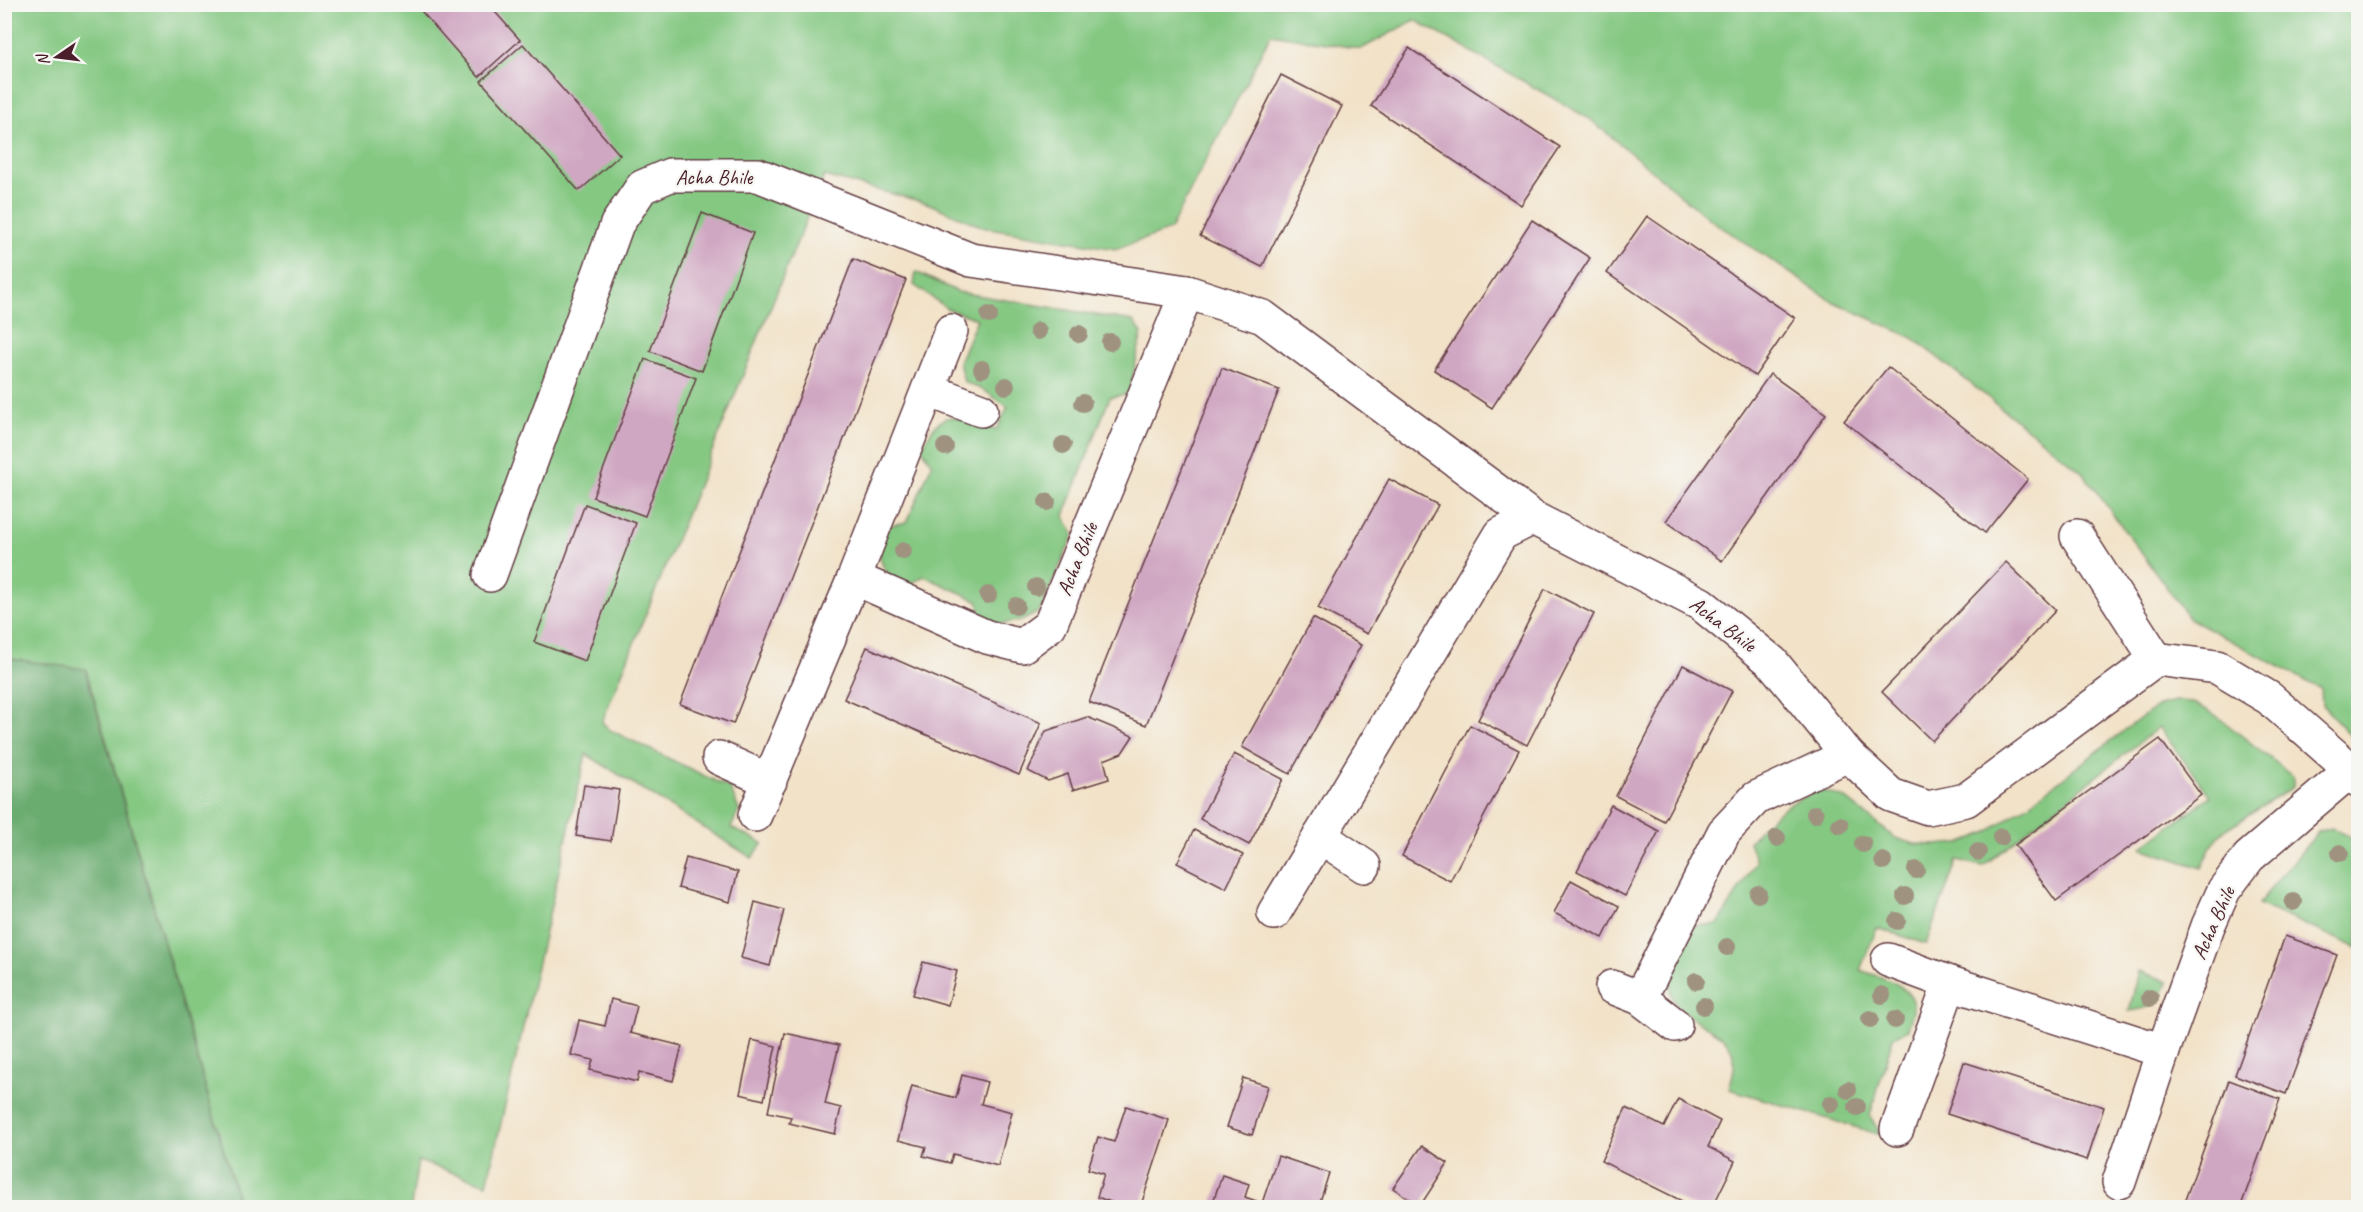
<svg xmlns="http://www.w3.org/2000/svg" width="2363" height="1212" font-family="Caveat,sans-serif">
<rect width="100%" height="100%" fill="#f6f6f2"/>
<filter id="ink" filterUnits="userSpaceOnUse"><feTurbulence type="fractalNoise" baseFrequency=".0167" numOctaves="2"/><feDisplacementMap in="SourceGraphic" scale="12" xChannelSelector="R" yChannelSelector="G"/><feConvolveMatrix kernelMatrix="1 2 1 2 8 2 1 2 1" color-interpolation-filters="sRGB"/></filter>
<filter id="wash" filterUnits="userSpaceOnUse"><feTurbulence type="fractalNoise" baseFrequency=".008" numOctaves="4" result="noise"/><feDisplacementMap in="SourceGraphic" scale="24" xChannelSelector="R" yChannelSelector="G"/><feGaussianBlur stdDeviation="1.35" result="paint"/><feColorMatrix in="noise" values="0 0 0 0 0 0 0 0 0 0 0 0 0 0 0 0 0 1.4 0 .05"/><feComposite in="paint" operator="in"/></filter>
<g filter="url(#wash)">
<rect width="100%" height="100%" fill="#f2e2c8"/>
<g fill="#84c882" stroke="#677456" stroke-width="1.5">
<polygon points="5,5 2358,5 2358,743 2322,705 2321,689 2189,618 2082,472 1913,338 1832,301 1708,218 1590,119 1415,20 1361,49 1271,34 1170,230 1116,249 983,227 927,203 824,176 602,722 610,730 730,788 739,810 731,828 763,843 752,858 586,754 487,1184 418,1161 411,1207 240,1207 86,670 5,658"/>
<path d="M916 272 958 292 1133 321 1142 333 1129 394 1110 397 1064 516 1074 534 1039 612 1023 620 1001 624 981 618 978 601 924 576 909 585 889 576 882 564 878 546 886 526 907 522 932 464 922 448C941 404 957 416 996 430L1008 407 983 390 964 382 959 362 977 319 948 309 914 285Z"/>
<path d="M2176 701 2193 702 2214 714 2293 776V787L2222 832 2210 849 2202 868 2141 848 2210 796 2159 727 1983 866 1957 860 1926 944 1877 928 1860 970C1879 977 1916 984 1913 1011 1912 1017 1909 1024 1908 1030L1893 1037 1870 1116 1881 1135 1729 1089C1731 1081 1735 1070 1734 1062 1733 1025 1679 1026 1671 992 1667 976 1687 941 1693 926L1718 924 1756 862 1749 842C1772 813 1787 803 1821 790L1845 798 1895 838 1915 844 1935 845 1960 843 1986 833 2029 804 2147 713 2162 704Z"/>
<polygon points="2332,828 2349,836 2358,848 2358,948 2258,904 2318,832"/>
<path d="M2139 971 2167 981C2161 1003 2152 1009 2129 1011Z"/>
</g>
<polygon fill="#6bac70" stroke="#5a664e" stroke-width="1.5" points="5,658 85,669 240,1207 5,1207"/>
<g id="blocks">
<g fill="#d0a7c2">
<polygon points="415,4 488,4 520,40 479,77"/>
<polygon points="523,44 620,155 579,191 481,81"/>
<polygon points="1409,48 1560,147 1521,205 1371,106"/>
<polygon points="1281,75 1342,106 1262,267 1200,236"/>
<polygon points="702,213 753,233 702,371 650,351"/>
<polygon points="1647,216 1795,318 1755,376 1607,273"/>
<polygon points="1532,220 1590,258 1492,408 1434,370"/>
<polygon points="853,259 906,280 733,724 680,704"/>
<polygon points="645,359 696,378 645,516 593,497"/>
<polygon points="1888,367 2028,479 1985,533 1844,421"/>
<polygon points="1222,368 1279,390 1146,725 1089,702"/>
<polygon points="1770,374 1826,414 1722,561 1666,521"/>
<polygon points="1389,479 1438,505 1367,634 1318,608"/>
<polygon points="585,504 636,523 585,661 534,642"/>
<polygon points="2006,562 2056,610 1932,741 1882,692"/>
<polygon points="1545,589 1594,614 1527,745 1478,720"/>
<polygon points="1313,618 1361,645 1290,774 1242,747"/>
<polygon points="867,647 1041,723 1019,775 844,699"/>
<polygon points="1683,665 1732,691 1664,821 1616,796"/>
<polygon points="1087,717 1133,736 1122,753 1104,760 1109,779 1073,790 1068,774 1048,781 1028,771 1046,731"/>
<polygon points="1470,725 1519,750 1450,881 1402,856"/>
<polygon points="2160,739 2201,795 2056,901 2015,845"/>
<polygon points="1234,754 1283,779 1249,845 1200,819"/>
<polygon points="584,785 619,790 611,841 576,836"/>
<polygon points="1611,805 1659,831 1625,896 1577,871"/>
<polygon points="1194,830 1243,855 1226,888 1177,863"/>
<polygon points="686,858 738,872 730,902 678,888"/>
<polygon points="1571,880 1619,906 1603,938 1554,913"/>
<polygon points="755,902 784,910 770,966 741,958"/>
<polygon points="2285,936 2337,955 2286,1094 2235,1075"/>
<polygon points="923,962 957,971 948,1005 913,995"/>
<polygon points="611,999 637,1006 630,1033 682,1046 673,1081 639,1072 637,1082 590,1070 593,1060 571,1055 579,1020 605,1026"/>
<polygon points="785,1033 839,1045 825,1104 841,1108 835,1134 789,1123 791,1117 768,1112"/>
<polygon points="752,1040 776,1046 764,1100 740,1094"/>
<polygon points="1964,1062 2104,1107 2087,1160 1947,1114"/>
<polygon points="962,1075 987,1082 981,1104 1012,1112 998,1166 953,1154 950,1163 923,1156 926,1147 898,1140 912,1086 956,1098"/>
<polygon points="1243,1078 1268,1086 1252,1135 1227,1127"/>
<polygon points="2229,1080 2280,1099 2242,1203 2241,1208 2182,1208"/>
<polygon points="1678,1099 1720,1121 1708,1147 1735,1161 1712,1208 1696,1208 1601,1161 1626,1108 1664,1127"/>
<polygon points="1126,1106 1169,1120 1140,1208 1127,1208 1097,1197 1104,1174 1088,1169 1098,1137 1114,1142"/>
<polygon points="1422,1146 1448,1163 1420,1206 1393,1188"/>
<polygon points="1278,1156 1329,1173 1318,1208 1211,1208 1222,1175 1249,1184 1245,1197 1262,1203"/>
</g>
</g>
</g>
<g filter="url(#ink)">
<use href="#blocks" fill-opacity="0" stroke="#633c43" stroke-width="1.5"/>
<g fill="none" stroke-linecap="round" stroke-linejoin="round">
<g stroke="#633c43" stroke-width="36">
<g id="minor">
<polyline points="928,390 981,410"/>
<polyline points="2077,536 2156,659"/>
<polyline points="490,575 617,224 642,187 670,175 758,175 971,260 1187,292"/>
<polyline points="854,578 951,331"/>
<polyline points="719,758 770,781"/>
<polyline points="755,815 854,578 987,637 1022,646 1050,625 1187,292 1263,317 1533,518 1701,604 1772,662 1848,755 1891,795 1928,808 1966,800 2156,659 2217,667 2269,698 2351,770 2358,780"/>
<polyline points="1320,836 1364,866"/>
<polyline points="1274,913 1501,534 1533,518"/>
<polyline points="1888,960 1950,983 2163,1051 2208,926 2224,890 2249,857 2351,770"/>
<polyline points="1612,987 1640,998 1675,1025"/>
<polyline points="1640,998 1724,832 1756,798 1848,755"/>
<polyline points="1897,1129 1950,983"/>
<polyline points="2119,1182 2163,1051"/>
</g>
</g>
<use href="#minor" stroke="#fff" stroke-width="33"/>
</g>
<g fill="#9f9380">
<circle cx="989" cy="315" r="9"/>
<circle cx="1038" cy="331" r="9"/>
<circle cx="1079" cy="334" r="9"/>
<circle cx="1110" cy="342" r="9"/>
<circle cx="982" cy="369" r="9"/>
<circle cx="1006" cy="386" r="9"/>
<circle cx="1083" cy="403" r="9"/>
<circle cx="1063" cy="445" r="9"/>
<circle cx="945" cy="447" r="9"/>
<circle cx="1047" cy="502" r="9"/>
<circle cx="903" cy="551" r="9"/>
<circle cx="1036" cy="587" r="9"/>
<circle cx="988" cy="595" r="9"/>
<circle cx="1016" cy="606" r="9"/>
<circle cx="1815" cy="814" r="9"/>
<circle cx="1840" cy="825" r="9"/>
<circle cx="2001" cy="837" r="9"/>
<circle cx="1777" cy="838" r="9"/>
<circle cx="1863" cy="844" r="9"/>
<circle cx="1978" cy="852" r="9"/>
<circle cx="2340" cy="853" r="9"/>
<circle cx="1883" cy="861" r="9"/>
<circle cx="1916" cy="870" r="9"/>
<circle cx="1758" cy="894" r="9"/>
<circle cx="1905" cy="896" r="9"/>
<circle cx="2293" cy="902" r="9"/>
<circle cx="1897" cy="921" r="9"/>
<circle cx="1727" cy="947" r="9"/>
<circle cx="1696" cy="981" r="9"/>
<circle cx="1882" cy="995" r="9"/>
<circle cx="2150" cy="998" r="9"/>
<circle cx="1704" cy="1006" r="9"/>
<circle cx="1870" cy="1019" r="9"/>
<circle cx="1895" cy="1020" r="9"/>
<circle cx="1848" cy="1090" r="9"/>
<circle cx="1831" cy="1104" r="9"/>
<circle cx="1857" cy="1107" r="9"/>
</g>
</g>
<g text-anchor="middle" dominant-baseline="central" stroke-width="4.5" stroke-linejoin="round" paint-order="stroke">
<g font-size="21" fill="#4a1f2b" stroke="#f6f6f2">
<text x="714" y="177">Acha Bhile</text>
<text transform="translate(1077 559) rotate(-68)">Acha Bhile</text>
<text transform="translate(1723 624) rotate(37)">Acha Bhile</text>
<text transform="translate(2213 923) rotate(-66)">Acha Bhile</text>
</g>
</g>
<rect width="2363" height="1212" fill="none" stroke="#f6f6f2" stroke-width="24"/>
<g transform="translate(57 57) rotate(256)" stroke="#f6f6f2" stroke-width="4.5" paint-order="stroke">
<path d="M0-4.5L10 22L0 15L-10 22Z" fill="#4a1f2b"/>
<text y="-9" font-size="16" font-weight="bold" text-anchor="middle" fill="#4a1f2b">N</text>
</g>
</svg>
